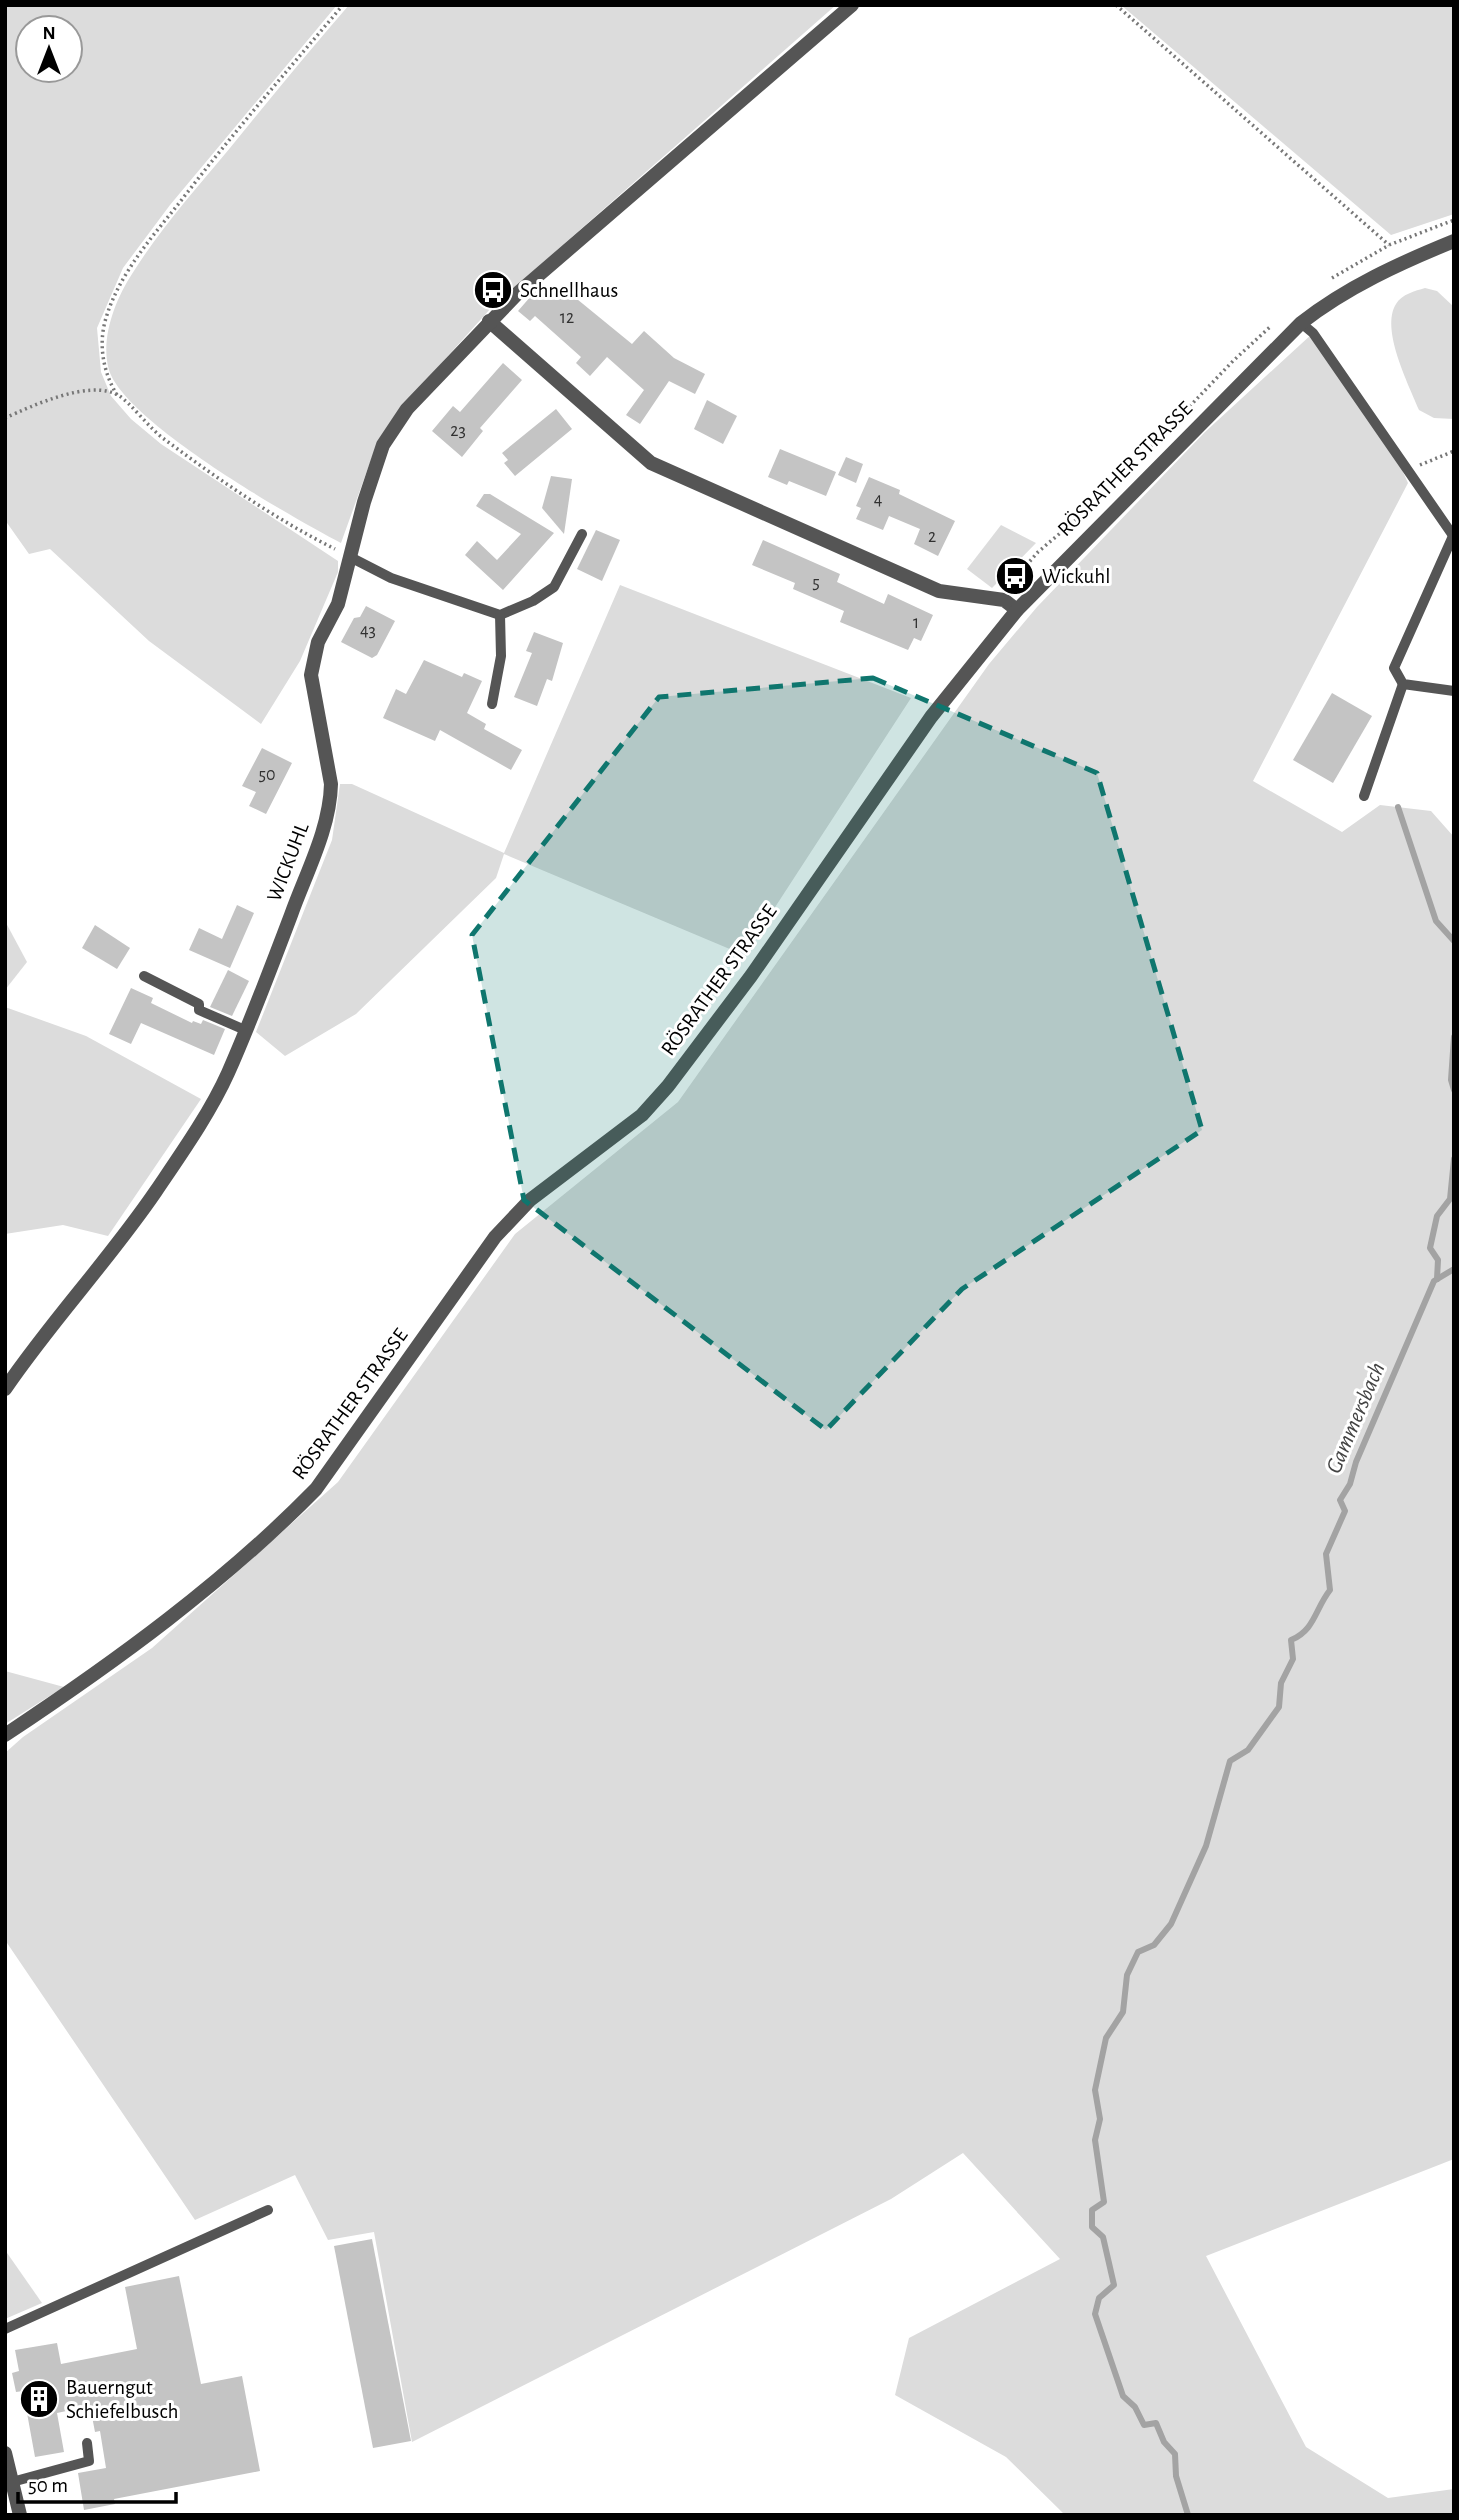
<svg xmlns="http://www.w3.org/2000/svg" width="1459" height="2520" font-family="'Alegreya Sans',sans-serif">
<rect width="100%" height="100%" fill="#fff"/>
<g fill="#dcdcdc" fill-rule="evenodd">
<path d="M5 5H337L170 205 123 268 97 328 101 372 111 396 131 419 161 444 338 561V572L300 661 261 724 149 641 50 549 29 554 5 520ZM28 28H70V70H28Z"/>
<path d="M349 5H836L491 308 402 407 377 443 341 543C291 517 125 422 109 370 100 339 115 300 132 274 160 229 196 189 230 148 269 100 308 52 349 5Z"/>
<polygon points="1121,5 1454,5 1454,214 1391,235"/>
<path d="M1425 288 1437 291 1454 307V419L1434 418 1419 410C1409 385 1380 329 1396 304 1402 294 1415 291 1425 288Z"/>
<polygon points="1313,333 1393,450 1408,483 1253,781 1342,832 1380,805 1431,811 1454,837 1454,2159 1206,2256 1306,2447 1388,2498 1454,2489 1454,2515 1065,2515 1006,2457 895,2395 909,2338 1060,2259 963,2153 891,2199 412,2442 374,2232 328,2240 295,2175 195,2220 5,1940 5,1753 23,1737 152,1648 338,1482 515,1234 678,1102 989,664 1037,607 1205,432"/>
<polygon points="1001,525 1036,543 992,588 967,569"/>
<polygon points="620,585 911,698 744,955 504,854 496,878 356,1014 285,1056 256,1032 332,840 340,784 352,784 504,853"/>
<polygon points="5,921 27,962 5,990"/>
<polygon points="5,1007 86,1036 201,1099 108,1236 63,1225 5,1234"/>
<polygon points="5,1671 64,1687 5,1724"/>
<polygon points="5,2250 42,2303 5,2319"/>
</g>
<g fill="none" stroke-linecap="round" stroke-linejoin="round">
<g stroke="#a3a3a3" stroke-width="6">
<polyline points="1398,807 1436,921 1454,941"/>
<polyline points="1454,1037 1451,1080 1454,1090"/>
<polyline points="1437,1279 1438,1260 1430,1248 1437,1216 1450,1199 1454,1159"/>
<path d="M1188 2515 1176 2476 1175 2454 1164 2442 1156 2423 1144 2425 1135 2407 1123 2396 1095 2314 1099 2298 1114 2285 1103 2237 1092 2227V2210L1104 2202 1095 2140 1100 2119 1095 2090 1106 2038 1123 2012 1127 1975 1138 1952 1154 1945 1171 1924 1206 1846 1230 1761 1248 1750 1279 1707 1281 1683 1293 1659 1291 1640C1315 1630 1315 1609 1330 1590L1326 1554 1345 1511 1340 1500 1350 1484 1356 1462 1434 1281 1454 1269"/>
</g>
</g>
<g fill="#c4c4c4">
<polygon points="561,286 632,344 644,331 674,358 705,374 695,394 669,381 640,424 626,415 644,390 607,357 590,376 576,363 581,357 535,316 530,321 518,311 538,288 550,299"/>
<polygon points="503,363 522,380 480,428 483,431 462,457 432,431 453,406 460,412"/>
<polygon points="707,400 737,416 723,444 694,429"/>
<polygon points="556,409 572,429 515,476 504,463 508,460 502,453"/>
<polygon points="780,449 836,472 826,496 789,481 787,485 768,477"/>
<polygon points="846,457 863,464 856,483 838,475"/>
<polygon points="551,476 572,479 564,534 542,508"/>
<polygon points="869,477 900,490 899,494 955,521 938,556 914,544 920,529 889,516 883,530 856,519 861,508 856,506"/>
<polygon points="484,494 490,494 554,533 503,590 465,555 477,541 497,560 521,534 476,506"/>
<polygon points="596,530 620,540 602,581 577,569"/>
<polygon points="763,540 840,574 837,582 884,604 888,594 933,615 921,641 914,638 908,650 840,622 844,611 793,589 795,583 752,565"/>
<polygon points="366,606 395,621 377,655 372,658 341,642 354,618 360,617"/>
<polygon points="534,632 563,643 552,681 547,679 537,706 514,697 532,653 526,651"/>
<polygon points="424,660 462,677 464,673 482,681 467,713 486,724 484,729 522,750 511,770 440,730 435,741 383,718 396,689 406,694"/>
<polygon points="1332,693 1372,716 1333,783 1293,760"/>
<polygon points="262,748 292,763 266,814 249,806 256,792 242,786"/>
<polygon points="237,905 254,913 230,968 189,950 199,928 222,939"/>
<polygon points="95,925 130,948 117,969 82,948"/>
<polygon points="228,970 249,981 232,1016 210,1007"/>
<polygon points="131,988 153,998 151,1003 192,1023 193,1021 201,1024 203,1020 225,1029 214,1055 141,1023 131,1044 109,1034"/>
<polygon points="372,2239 411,2441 373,2448 334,2246"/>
<polygon points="179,2276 201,2384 242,2376 260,2471 114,2499 115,2504 84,2510 78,2473 106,2468 100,2431 95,2432 90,2406 57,2413 64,2452 35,2457 23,2391 16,2392 12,2373 19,2371 15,2350 57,2343 61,2364 137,2349 125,2287"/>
</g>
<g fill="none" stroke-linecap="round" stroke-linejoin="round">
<g stroke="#777" stroke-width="3.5" stroke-dasharray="2 3.5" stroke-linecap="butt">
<polyline points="1116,5 1389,245"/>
<polyline points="1332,278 1389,245 1454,220"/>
<path d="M117 395C103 372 98 344 106 318 119 274 152 237 180 202 232 134 288 70 343 5"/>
<path d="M5 418C32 406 89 379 118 395 131 403 149 428 164 439 218 479 275 519 335 549"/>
<polyline points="1144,454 1233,361 1271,326"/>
<polyline points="1420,465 1454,451"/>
<polyline points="1008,586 1038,552 1099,500"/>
</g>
<g stroke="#555" stroke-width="10">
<polyline points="1301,323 1313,333 1454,537"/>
<polyline points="1453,536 1394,668 1403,684 1454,691"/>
<polyline points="352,558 391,578 500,615 533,601 554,587 582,534"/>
<polyline points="492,704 501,656 500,615"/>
<polyline points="1364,796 1403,684"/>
<polyline points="144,976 199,1004 199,1010 245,1030"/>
<polyline points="5,2329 268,2210"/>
<polyline points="12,2482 89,2461 87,2443"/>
</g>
<g stroke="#555" stroke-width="14">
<polyline points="489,321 651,463 939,591 1004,600 1017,610"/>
<path d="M5 1389C52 1320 109 1260 156 1191 181 1154 210 1113 228 1073 251 1021 271 968 291 915 306 873 330 829 331 784L311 675 318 642 338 604 364 502 383 445 407 409 519 292 852 5"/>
<polyline points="5,2453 20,2515"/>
</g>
<path stroke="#555" stroke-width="14" d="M5 1735C115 1662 224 1583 316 1489L495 1237 530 1200 642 1115 668 1086 751 976 931 717 1017 610 1301 323C1347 287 1400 263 1454 241"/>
</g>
<path fill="#0f766e" fill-opacity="0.2" stroke="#0f766e" stroke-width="5" stroke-dasharray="14 9" stroke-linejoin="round" d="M873 678 1097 773 1202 1130 962 1289 826 1430 524 1200 472 935 659 697Z"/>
<defs>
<g id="bus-disc" transform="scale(2.0125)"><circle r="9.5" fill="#000" stroke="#fff"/><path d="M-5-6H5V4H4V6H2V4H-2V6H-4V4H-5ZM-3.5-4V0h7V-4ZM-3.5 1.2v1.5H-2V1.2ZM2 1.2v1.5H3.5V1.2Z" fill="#fff"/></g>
<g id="building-disc" transform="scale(2.0125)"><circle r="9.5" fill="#000" stroke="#fff"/><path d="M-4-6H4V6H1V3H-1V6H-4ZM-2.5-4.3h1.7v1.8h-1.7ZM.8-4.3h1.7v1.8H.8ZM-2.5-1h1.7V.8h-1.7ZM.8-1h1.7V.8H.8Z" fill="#fff"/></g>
</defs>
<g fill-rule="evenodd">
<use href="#bus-disc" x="493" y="290"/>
<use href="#bus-disc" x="1015" y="576"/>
<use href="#building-disc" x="39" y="2399"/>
</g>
<g text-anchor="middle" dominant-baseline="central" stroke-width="6" stroke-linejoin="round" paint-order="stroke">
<g font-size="18" fill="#313131">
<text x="567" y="318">12</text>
<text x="458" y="431">23</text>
<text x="878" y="500">4</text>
<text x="932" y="537">2</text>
<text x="816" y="583">5</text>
<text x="916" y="623">1</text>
<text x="368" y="631">43</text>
<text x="267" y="775">50</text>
</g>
<g font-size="21" fill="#000" stroke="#fff" text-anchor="start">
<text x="520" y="290">Schnellhaus</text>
<text x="1042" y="576">Wickuhl</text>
<text x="66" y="2387">Bauerngut<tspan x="66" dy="24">Schiefelbusch</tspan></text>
</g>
<g font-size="21" fill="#000" stroke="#fff">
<text transform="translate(1125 469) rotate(-45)">RÖSRATHER STRASSE</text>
<text transform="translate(288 862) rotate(-69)">WICKUHL</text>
<text transform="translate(719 980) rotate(-54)">RÖSRATHER STRASSE</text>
<text transform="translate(350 1404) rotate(-54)">RÖSRATHER STRASSE</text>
</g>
<g font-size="23" font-style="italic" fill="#444" stroke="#fff">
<text transform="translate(1356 1418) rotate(-67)">Gammersbach</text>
</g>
</g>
<rect width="1459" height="2520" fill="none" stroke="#000000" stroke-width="14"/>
<g transform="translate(49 49)"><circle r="33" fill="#ffffff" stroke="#999999" stroke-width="2"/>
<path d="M0-5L12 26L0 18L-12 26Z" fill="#000000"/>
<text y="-10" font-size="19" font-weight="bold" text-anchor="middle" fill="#000000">N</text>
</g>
<path d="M18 2492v10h158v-10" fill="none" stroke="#000000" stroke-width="3.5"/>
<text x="28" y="2492" font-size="21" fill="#000000" stroke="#ffffff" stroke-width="5" paint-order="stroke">50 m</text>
</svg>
